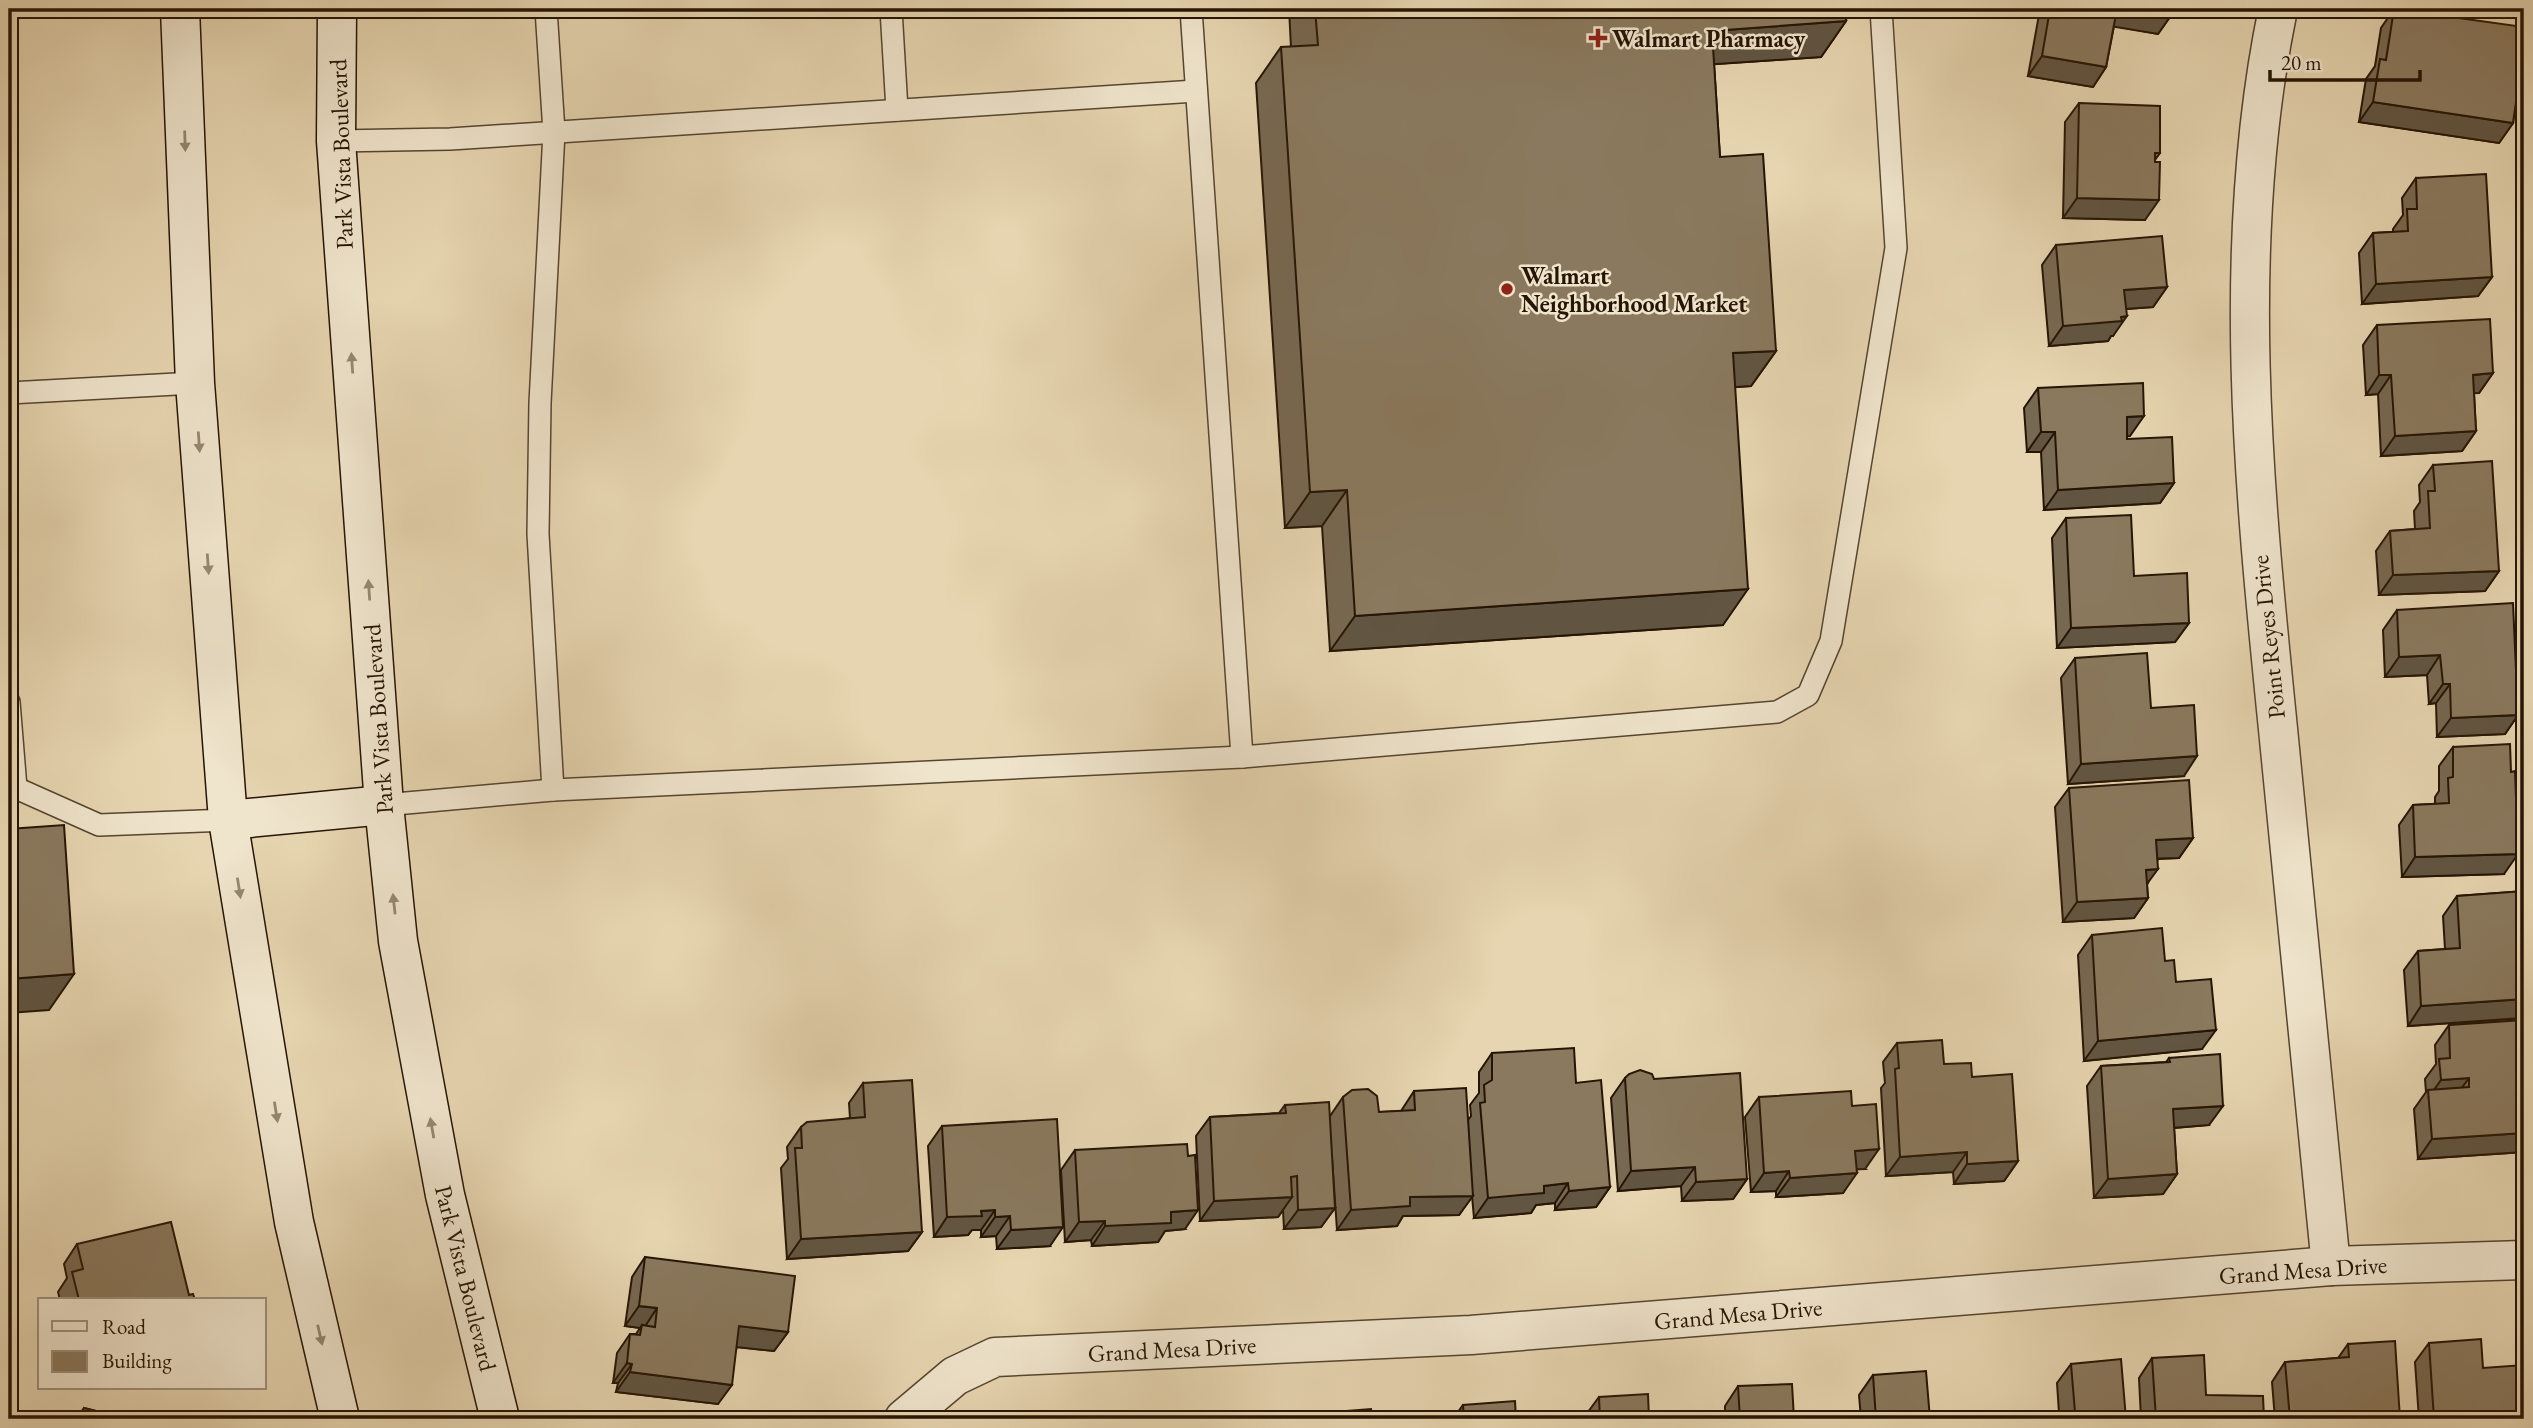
<svg xmlns="http://www.w3.org/2000/svg" width="2533" height="1428" font-family="'EB Garamond',serif">
<rect width="100%" height="100%" fill="#e6d5b0"/>
<filter id="stains"><feTurbulence type="fractalNoise" baseFrequency=".00286" numOctaves="4"/><feColorMatrix values="0 0 0 0 .2 0 0 0 0 .09 0 0 0 0 .02 0 0 0 .5 -.17"/></filter>
<radialGradient id="worn" r=".72"><stop offset=".6" stop-color="#630" stop-opacity="0"/><stop offset="1" stop-color="#630" stop-opacity=".3"/></radialGradient>
<g fill="none" stroke-linecap="round" stroke-linejoin="round">
<g stroke="#564530" stroke-width="24">
<g id="service">
<polyline points="546,9 554,132 540,403 538,534 553,790"/>
<polyline points="891,9 897,110"/>
<polyline points="1191,9 1242,757"/>
<polyline points="336,141 450,139 1196,91"/>
<polyline points="9,393 195,383"/>
<polyline points="9,702 16,788"/>
<polyline points="9,789 16,788 99,825 228,820"/>
<polyline points="384,805 553,790 1242,757 1777,712 1808,695 1831,641 1896,248 1881,9"/>
</g>
</g>
<g stroke="#564530" stroke-width="41">
<g id="minor">
<path d="M2278 9C2229 245 2254 491 2278 729 2295 908 2313 1087 2331 1266"/>
<polyline points="904,1419 955,1376 995,1357 1471,1335 2331,1266 2524,1260"/>
</g>
</g>
<g stroke="#261505" stroke-width="41">
<g id="secondary">
<polyline points="180,9 195,383 228,820 294,1222 340,1419"/>
<polyline points="337,9 336,141 384,805 398,941 445,1195 500,1419"/>
<polyline points="228,820 384,805"/>
</g>
</g>
<use href="#service" stroke="#efe4cc" stroke-width="21"/>
<use href="#minor" stroke="#efe4cc" stroke-width="38"/>
<use href="#secondary" stroke="#efe4cc" stroke-width="38"/>
</g>
<g fill="#776851" stroke="#261505" stroke-width="2">
<polygon points="1289,9 1845,9 1846,21 1821,57 1714,64 1720,157 1776,351 1751,386 1735,387 1723,625 1330,651 1322,526 1285,528 1256,83 1281,47 1291,47"/>
<polygon points="2040,9 2173,9 2172,14 2158,34 2114,26 2106,67 2093,87 2028,76"/>
<polygon points="2394,9 2524,83 2519,82 2513,123 2499,143 2359,122 2366,79 2375,66 2381,28"/>
<polygon points="2079,103 2160,153 2155,160 2145,220 2063,218 2065,122"/>
<polygon points="2416,178 2492,277 2478,296 2362,304 2359,253 2373,233 2393,232 2393,229 2403,215 2402,198"/>
<polygon points="2056,245 2167,287 2153,307 2126,309 2113,336 2111,336 2108,341 2049,346 2042,265"/>
<polygon points="2377,325 2493,373 2479,393 2474,393 2476,431 2462,451 2381,456 2378,394 2366,395 2363,345"/>
<polygon points="2038,388 2130,436 2127,436 2127,439 2174,483 2160,503 2044,510 2041,452 2027,452 2024,408"/>
<polygon points="2433,465 2499,571 2485,591 2379,595 2376,551 2390,531 2415,529 2414,511 2420,502 2419,485"/>
<polygon points="2066,518 2189,623 2175,642 2057,648 2052,538"/>
<polygon points="2397,610 2518,715 2505,734 2437,737 2436,703 2429,704 2427,675 2385,677 2383,630"/>
<polygon points="2075,658 2151,708 2184,776 2068,784 2061,678"/>
<polygon points="2453,747 2504,874 2402,877 2399,825 2413,805 2435,804 2435,797 2439,791 2439,766"/>
<polygon points="2069,788 2193,838 2179,858 2158,859 2147,885 2148,898 2134,918 2063,922 2055,807"/>
<polygon points="2524,891 2524,1016 2523,1018 2408,1026 2404,970 2418,951 2445,949 2443,916 2457,896"/>
<polygon points="2092,935 2165,961 2176,982 2202,1049 2084,1061 2078,955"/>
<polygon points="2524,1020 2524,1152 2418,1159 2414,1109 2426,1092 2425,1079 2436,1064 2435,1045 2449,1025"/>
<polygon points="1897,1043 1972,1077 2018,1161 2004,1181 1954,1184 1953,1172 1886,1176 1881,1088 1885,1083 1883,1062"/>
<polygon points="1492,1053 1576,1083 1610,1187 1596,1207 1555,1210 1555,1203 1536,1205 1531,1213 1474,1218 1472,1196 1459,1215 1403,1216 1397,1226 1337,1230 1332,1158 1335,1208 1321,1227 1284,1229 1283,1210 1278,1217 1200,1221 1196,1136 1210,1117 1279,1113 1285,1105 1330,1116 1343,1097 1379,1112 1401,1111 1414,1091 1468,1120 1471,1116 1470,1105 1479,1093 1479,1072"/>
<polygon points="2169,1058 2209,1125 2174,1128 2177,1174 2163,1194 2094,1198 2087,1086 2101,1066 2166,1062"/>
<polygon points="1625,1078 1654,1079 1747,1179 1733,1199 1682,1201 1681,1186 1618,1191 1611,1098"/>
<polygon points="863,1083 922,1232 908,1251 787,1259 781,1168 788,1159 787,1147 801,1127 850,1118 849,1103"/>
<polygon points="1759,1097 1865,1169 1857,1169 1843,1193 1776,1197 1776,1191 1751,1192 1745,1117"/>
<polygon points="942,1126 1050,1246 997,1249 996,1236 981,1237 981,1230 972,1230 968,1235 934,1237 928,1146"/>
<polygon points="1075,1150 1185,1229 1165,1231 1158,1242 1092,1246 1091,1240 1065,1242 1061,1170"/>
<polygon points="77,1244 189,1295 195,1300 60,1300 58,1292 67,1278 64,1264"/>
<polygon points="645,1257 788,1332 774,1351 737,1347 718,1404 616,1392 618,1383 613,1383 617,1353 630,1334 636,1334 640,1328 625,1326 632,1277"/>
<polygon points="2429,1343 2483,1368 2524,1419 2419,1419 2415,1362"/>
<polygon points="2348,1344 2400,1419 2275,1419 2272,1382 2285,1362 2338,1358"/>
<polygon points="2152,1358 2206,1395 2264,1419 2141,1419 2139,1378"/>
<polygon points="2071,1364 2126,1419 2017,1419 2019,1416 2059,1413 2057,1383"/>
<polygon points="1873,1375 1930,1419 1861,1419 1859,1395"/>
<polygon points="1738,1386 1794,1419 1725,1419 1725,1406"/>
<polygon points="1599,1397 1649,1419 1585,1419 1585,1416"/>
<polygon points="1463,1405 1516,1419 1453,1419"/>
<polygon points="84,1408 128,1419 76,1419"/>
</g>
<g fill="#615542" stroke="#261505" stroke-width="2">
<polygon points="2115,9 2139,9 2172,14 2158,34 2104,25"/>
<polygon points="1846,21 1821,57 1687,66 1712,31"/>
<polygon points="2042,56 2106,67 2093,87 2028,76"/>
<polygon points="2522,61 2524,61 2524,83 2508,80"/>
<polygon points="2373,102 2513,123 2499,143 2359,122"/>
<polygon points="2077,198 2159,200 2145,220 2063,218"/>
<polygon points="2492,277 2478,296 2362,304 2376,284"/>
<polygon points="2167,287 2153,307 2110,310 2124,290"/>
<polygon points="2127,316 2113,336 2111,336 2108,341 2049,346 2063,326"/>
<polygon points="1776,351 1751,386 1708,389 1733,353"/>
<polygon points="2493,373 2479,393 2459,394 2473,375"/>
<polygon points="2379,375 2391,375 2378,394 2366,395"/>
<polygon points="2144,416 2130,436 2113,437 2127,417"/>
<polygon points="2476,431 2462,451 2381,456 2395,436"/>
<polygon points="2041,432 2055,432 2041,452 2027,452"/>
<polygon points="2174,483 2160,503 2044,510 2058,490"/>
<polygon points="1347,490 1322,526 1285,528 1310,492"/>
<polygon points="2499,571 2485,591 2379,595 2393,575"/>
<polygon points="1748,589 1723,625 1330,651 1355,616"/>
<polygon points="2189,623 2175,642 2057,648 2071,628"/>
<polygon points="2440,655 2427,675 2385,677 2399,657"/>
<polygon points="2443,684 2450,684 2436,703 2429,704"/>
<polygon points="2518,715 2505,734 2437,737 2451,718"/>
<polygon points="2197,756 2184,776 2068,784 2081,764"/>
<polygon points="2193,838 2179,858 2142,859 2156,840"/>
<polygon points="2518,854 2504,874 2402,877 2415,857"/>
<polygon points="2158,869 2144,888 2146,870"/>
<polygon points="2148,898 2134,918 2063,922 2077,902"/>
<polygon points="74,974 49,1010 9,1013 9,979"/>
<polygon points="2524,999 2524,1016 2523,1018 2408,1026 2421,1006"/>
<polygon points="2216,1030 2202,1049 2084,1061 2098,1041"/>
<polygon points="2469,1078 2455,1097 2429,1097 2441,1080"/>
<polygon points="2223,1106 2209,1125 2159,1129 2173,1109"/>
<polygon points="2524,1133 2524,1152 2418,1159 2432,1139"/>
<polygon points="1879,1149 1865,1169 1842,1170 1855,1151"/>
<polygon points="1967,1152 1953,1172 1886,1176 1900,1157"/>
<polygon points="2018,1161 2004,1181 1954,1184 1967,1164"/>
<polygon points="1695,1167 1681,1186 1618,1191 1631,1171"/>
<polygon points="1789,1171 1776,1191 1751,1192 1764,1173"/>
<polygon points="1857,1173 1843,1193 1776,1197 1790,1178"/>
<polygon points="2177,1174 2163,1194 2094,1198 2108,1179"/>
<polygon points="1747,1179 1733,1199 1682,1201 1696,1182"/>
<polygon points="1568,1183 1555,1203 1536,1205 1531,1213 1474,1218 1488,1198 1544,1186"/>
<polygon points="1610,1187 1596,1207 1555,1210 1569,1191"/>
<polygon points="1473,1196 1459,1215 1403,1216 1397,1226 1337,1230 1351,1210 1410,1197"/>
<polygon points="1292,1197 1278,1217 1200,1221 1214,1201"/>
<polygon points="1335,1208 1321,1227 1284,1229 1298,1210"/>
<polygon points="995,1210 981,1230 972,1230 968,1235 934,1237 947,1217 981,1211"/>
<polygon points="1198,1210 1185,1229 1165,1231 1158,1242 1092,1246 1105,1226 1171,1212"/>
<polygon points="1010,1216 996,1236 981,1237 995,1217"/>
<polygon points="1105,1221 1091,1240 1065,1242 1079,1222"/>
<polygon points="1063,1227 1050,1246 997,1249 1011,1230"/>
<polygon points="922,1232 908,1251 787,1259 801,1239"/>
<polygon points="639,1306 657,1308 644,1328 642,1325 640,1328 625,1326"/>
<polygon points="739,1326 788,1332 774,1351 726,1346"/>
<polygon points="627,1363 632,1364 618,1383 613,1383"/>
<polygon points="630,1372 732,1385 718,1404 616,1392"/>
</g>
<g fill="#8a795e" stroke="#261505" stroke-width="2">
<polygon points="1315,9 1845,9 1846,21 1712,31 1720,157 1763,154 1776,351 1733,353 1748,589 1355,616 1347,490 1310,492 1281,47 1318,45"/>
<polygon points="2050,9 2117,9 2106,67 2042,56"/>
<polygon points="2139,9 2173,9 2172,14"/>
<polygon points="2394,9 2524,27 2524,61 2522,61 2513,123 2373,102 2380,59 2386,60"/>
<polygon points="2079,103 2160,106 2160,153 2155,153 2155,162 2160,162 2159,200 2077,198"/>
<polygon points="2486,174 2492,277 2376,284 2373,233 2408,231 2407,209 2417,209 2416,178"/>
<polygon points="2162,236 2167,287 2124,290 2127,316 2121,317 2122,321 2063,326 2056,245"/>
<polygon points="2490,319 2493,373 2473,375 2476,431 2395,436 2391,375 2379,375 2377,325"/>
<polygon points="2143,383 2144,416 2127,417 2127,439 2172,437 2174,483 2058,490 2055,432 2041,432 2038,388"/>
<polygon points="2492,461 2499,571 2393,575 2390,531 2430,528 2428,491 2435,491 2433,465"/>
<polygon points="2131,515 2134,576 2187,573 2189,623 2071,628 2066,518"/>
<polygon points="2513,603 2518,715 2451,718 2450,684 2443,684 2440,655 2399,657 2397,610"/>
<polygon points="2147,653 2151,708 2194,705 2197,756 2081,764 2075,658"/>
<polygon points="2510,744 2511,772 2515,771 2518,854 2415,857 2413,805 2449,803 2448,778 2453,777 2453,747"/>
<polygon points="2189,780 2193,838 2156,840 2158,869 2146,870 2148,898 2077,902 2069,788"/>
<polygon points="64,825 74,974 9,979 9,829"/>
<polygon points="2524,891 2524,999 2421,1006 2418,951 2460,948 2457,896"/>
<polygon points="2162,928 2165,961 2174,960 2176,982 2211,979 2216,1030 2098,1041 2092,935"/>
<polygon points="2524,1020 2524,1133 2432,1139 2428,1090 2469,1087 2469,1078 2441,1080 2439,1059 2450,1058 2449,1025"/>
<polygon points="1942,1040 1944,1064 1971,1063 1972,1077 2012,1074 2018,1161 1967,1164 1967,1152 1900,1157 1895,1069 1899,1068 1897,1043"/>
<polygon points="1574,1048 1576,1083 1601,1080 1610,1187 1569,1191 1568,1183 1544,1186 1544,1193 1488,1198 1480,1103 1485,1102 1484,1085 1492,1080 1492,1053"/>
<polygon points="2220,1054 2223,1106 2173,1109 2177,1174 2108,1179 2101,1066 2170,1062 2169,1058"/>
<polygon points="1640,1070 1652,1074 1654,1079 1740,1073 1747,1179 1696,1182 1695,1167 1631,1171 1625,1078 1629,1074"/>
<polygon points="912,1080 922,1232 801,1239 795,1148 802,1148 801,1127 807,1122 865,1117 863,1083"/>
<polygon points="1466,1088 1473,1196 1410,1197 1410,1206 1351,1210 1343,1097 1352,1090 1368,1089 1377,1096 1379,1112 1415,1110 1414,1091"/>
<polygon points="1851,1091 1852,1106 1876,1104 1879,1149 1855,1151 1857,1173 1790,1178 1789,1171 1764,1173 1759,1097"/>
<polygon points="9,1101 18,1102 9,1196"/>
<polygon points="1329,1102 1335,1208 1298,1210 1297,1176 1291,1177 1292,1197 1214,1201 1210,1117 1286,1113 1285,1105"/>
<polygon points="1057,1119 1063,1227 1011,1230 1010,1216 995,1217 995,1210 981,1211 982,1216 947,1217 942,1126"/>
<polygon points="1187,1144 1188,1156 1195,1155 1198,1210 1171,1212 1171,1223 1105,1226 1105,1221 1079,1222 1075,1150"/>
<polygon points="171,1222 189,1295 193,1294 195,1300 79,1300 72,1272 83,1269 77,1244"/>
<polygon points="645,1257 795,1276 788,1332 739,1326 732,1385 630,1372 632,1364 627,1363 630,1334 640,1335 642,1325 655,1327 657,1308 639,1306"/>
<polygon points="2481,1339 2483,1368 2524,1365 2524,1419 2434,1419 2429,1343"/>
<polygon points="2395,1341 2400,1419 2290,1419 2285,1362 2349,1357 2348,1344"/>
<polygon points="2204,1355 2206,1395 2263,1396 2264,1419 2156,1419 2152,1358"/>
<polygon points="2121,1359 2126,1419 2020,1419 2019,1416 2075,1412 2071,1364"/>
<polygon points="1926,1371 1930,1419 1876,1419 1873,1375"/>
<polygon points="1792,1384 1794,1419 1740,1419 1738,1386"/>
<polygon points="1648,1394 1649,1419 1600,1419 1599,1397"/>
<polygon points="1515,1401 1516,1419 1464,1419 1463,1405"/>
<polygon points="84,1408 128,1419 81,1419"/>
<polygon points="1371,1409 1372,1419 1321,1419 1321,1413"/>
</g>
<defs><path id="oneway-solid" d="M-6-.8H1V-3.2L6.5 0L1 3.2V.8H-6Z" transform="scale(1.75)"/></defs>
<g fill="#958772">
<use href="#oneway-solid" transform="translate(185 141) rotate(88)"/>
<use href="#oneway-solid" transform="translate(352 363) rotate(-94)"/>
<use href="#oneway-solid" transform="translate(199 442) rotate(86)"/>
<use href="#oneway-solid" transform="translate(208 564) rotate(86)"/>
<use href="#oneway-solid" transform="translate(369 590) rotate(-94)"/>
<use href="#oneway-solid" transform="translate(239 888) rotate(81)"/>
<use href="#oneway-solid" transform="translate(394 904) rotate(-96)"/>
<use href="#oneway-solid" transform="translate(276 1112) rotate(81)"/>
<use href="#oneway-solid" transform="translate(432 1128) rotate(-100)"/>
<use href="#oneway-solid" transform="translate(320 1335) rotate(77)"/>
</g>
<g fill="#8f2418" stroke="#efe4cc" stroke-width="2.5">
<path d="M1594.5 27.5h7v7h7v7h-7v7h-7v-7h-7v-7h7z"/>
<circle cx="1507" cy="289" r="7"/>
</g>
<g text-anchor="middle" dominant-baseline="central" stroke-width="5" stroke-linejoin="round" paint-order="stroke">
<g font-size="24" font-weight="bold" fill="#261505" stroke="#efe4cc" text-anchor="start">
<text x="1612" y="38">Walmart Pharmacy</text>
<text x="1521" y="275">Walmart<tspan x="1521" dy="28">Neighborhood Market</tspan></text>
</g>
<g font-size="24" fill="#261505" stroke="#efe4cc">
<text transform="translate(341 154) rotate(-92)">Park Vista Boulevard</text>
<text transform="translate(2268 637) rotate(-96)">Point Reyes Drive</text>
<text transform="translate(378 719) rotate(-94)">Park Vista Boulevard</text>
<text transform="translate(2303 1270) rotate(-4)">Grand Mesa Drive</text>
<text transform="translate(466 1278) rotate(76)">Park Vista Boulevard</text>
<text transform="translate(1738 1314) rotate(-5)">Grand Mesa Drive</text>
<text transform="translate(1172 1349) rotate(-3)">Grand Mesa Drive</text>
</g>
</g>
<rect width="2533" height="1428" fill="none" stroke="#e6d5b0" stroke-width="35"/>
<rect x="10" y="10" width="2512" height="1407" fill="none" stroke="#261505" stroke-width="3.5"/>
<rect x="18" y="18" width="2498" height="1393" fill="none" stroke="#261505" stroke-width="2"/>
<rect x="38" y="1298" width="228" height="91" fill="#efe4cc" stroke="#9f917c" stroke-width="2"/>
<rect x="52" y="1321" width="35" height="10" fill="#efe4cc" stroke="#9f917c" stroke-width="2"/>
<text x="102" y="1334" font-size="21" fill="#261505">Road</text>
<rect x="52" y="1351" width="35" height="21" fill="#8a795e" stroke="#9f917c" stroke-width="2"/>
<text x="102" y="1368" font-size="21" fill="#261505">Building</text>
<path d="M2270 70v10h150v-10" fill="none" stroke="#261505" stroke-width="3.5"/>
<text x="2281" y="70" font-size="21" fill="#261505" stroke="#efe4cc" stroke-width="5" paint-order="stroke">20 m</text>
<rect width="100%" height="100%" filter="url(#stains)"/>
<rect width="100%" height="100%" fill="url(#worn)"/>
</svg>
